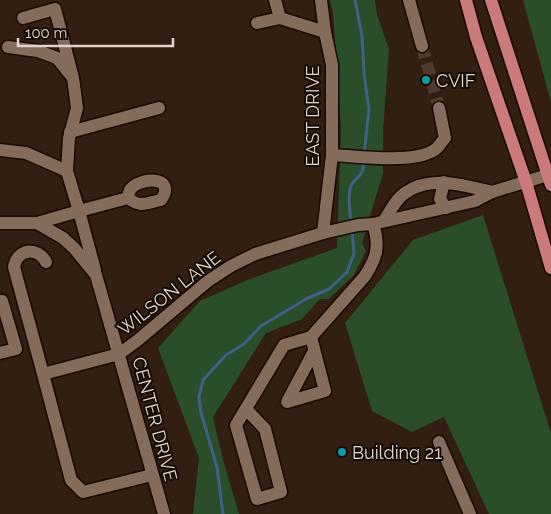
<svg xmlns="http://www.w3.org/2000/svg" width="551" height="514" viewBox="0 0 551 514" font-family="Raleway,sans-serif">
<style>
.green{fill:#294e29}
.lines{fill:none;stroke-linecap:round;stroke-linejoin:round}
.stream{stroke:#406088;stroke-width:3}
.minor-tunnel{stroke:#4d3a2d;stroke-width:12;stroke-dasharray:12 6;stroke-linecap:butt}
.minor-casing{stroke:#190800;stroke-width:15}
.major-casing{stroke:#190800;stroke-width:15}
.minor{stroke:#846c5d;stroke-width:12}
.major{stroke:#ca7a7c;stroke-width:12}
.culture-dot{fill:#0f9aa8;stroke:#140b06;stroke-width:2}
.labels{text-anchor:middle;dominant-baseline:central;stroke-width:4;stroke-linejoin:round;paint-order:stroke}
.poi-label{font-size:18px;fill:#e1d3ca;stroke:#140b06;text-anchor:start}
.street-label{font-size:18px;fill:#e1d3ca;stroke:#140b06}
</style>
<rect width="100%" height="100%" fill="#331f11"/>
<g class="green">
<polygon points="330,0 375,0 377,15 389,49 383,131 383,173 362,243 366,251 354,275 329,299 320,299 302,319 266,333 213,417 222,456 239,514 193,514 199,458 158,348 200,301 250,279 337,248 341,131 333,12"/>
<polygon points="523,0 551,0 551,102"/>
<polygon points="483,215 551,433 551,514 489,514 444,417 412,432 372,411 345,323 413,240"/>
</g>
<g class="lines">
<g class="stream">
<polyline points="355,0 362,36 364,74 369,109 364,155"/>
<path d="M351,223C350,212 347,196 351,186C356,174 363,180 364,161"/>
<polyline points="223,514 217,467 201,413 199,397 203,380 226,355 244,344 261,326 306,299 329,289 347,272 354,254 352,229"/>
</g>
<polyline class="minor-tunnel" points="422,46 439,108"/>
<g class="minor-casing">
<g id="minor">
<polyline points="275,0 280,18"/>
<polyline points="321,0 325,32 332,65 332,155 323,233"/>
<polyline points="409,0 422,46"/>
<polyline points="257,23 280,18 325,32"/>
<polyline points="8,47 38,51 57,58 73,78 55,9 23,18"/>
<path d="M73,78L77,108L69,138L67,171L79,211L128,198C140,208 147,203 161,200C178,175 138,177 130,190C129,191 128,197 128,198"/>
<polyline points="70,132 159,108"/>
<polyline points="0,150 26,153 67,171"/>
<path d="M332,155C358,156 418,165 437,148C440,145 442,141 445,138L439,108"/>
<polyline points="444,182 440,199 446,208"/>
<path d="M384,221C390,211 396,199 405,193C431,175 464,185 492,192"/>
<polyline points="0,223 37,223 63,238 74,248 96,275 164,514"/>
<polyline points="37,223 79,211 95,270"/>
<polyline points="0,301 2,301 16,349 0,353"/>
<polyline points="311,337 325,391 287,402 314,351"/>
<path d="M43,374L14,267C17,249 37,246 46,262"/>
<path d="M246,409L265,429L281,492L257,499L236,425L284,345L311,337L365,276C377,257 380,246 373,224"/>
<polyline points="439,442 470,514"/>
<polyline points="152,475 83,492 71,480 43,374 119,354 138,340 208,281 231,266 255,254 323,233 358,225 373,224 475,201 492,192 548,175"/>
</g>
</g>
<g class="major-casing">
<g id="major">
<polyline points="466,0 476,37 526,182 551,268"/>
<polyline points="491,0 551,185"/>
</g>
</g>
<use href="#minor" class="minor"/>
<use href="#major" class="major"/>
</g>
<g class="culture-dot">
<circle cx="426" cy="80" r="5"/>
<circle cx="342" cy="452" r="5"/>
</g>
<g class="labels">
<g class="poi-label">
<text x="436" y="80">CVIF</text>
<text x="352" y="452">Building 21</text>
</g>
<g class="street-label">
<text transform="translate(312 116) rotate(-90)">EAST DRIVE</text>
<text transform="translate(169 293) rotate(-38)">WILSON LANE</text>
<text transform="translate(155 419) rotate(75)">CENTER DRIVE</text>
</g>
</g>
<path d="M18 38v8h155v-8" fill="none" stroke="#e1d3ca" stroke-width="2.5"/>
<text x="25" y="38" font-size="15" fill="#e1d3ca" stroke="#140b06" stroke-width="4" paint-order="stroke">100 m</text>
</svg>
